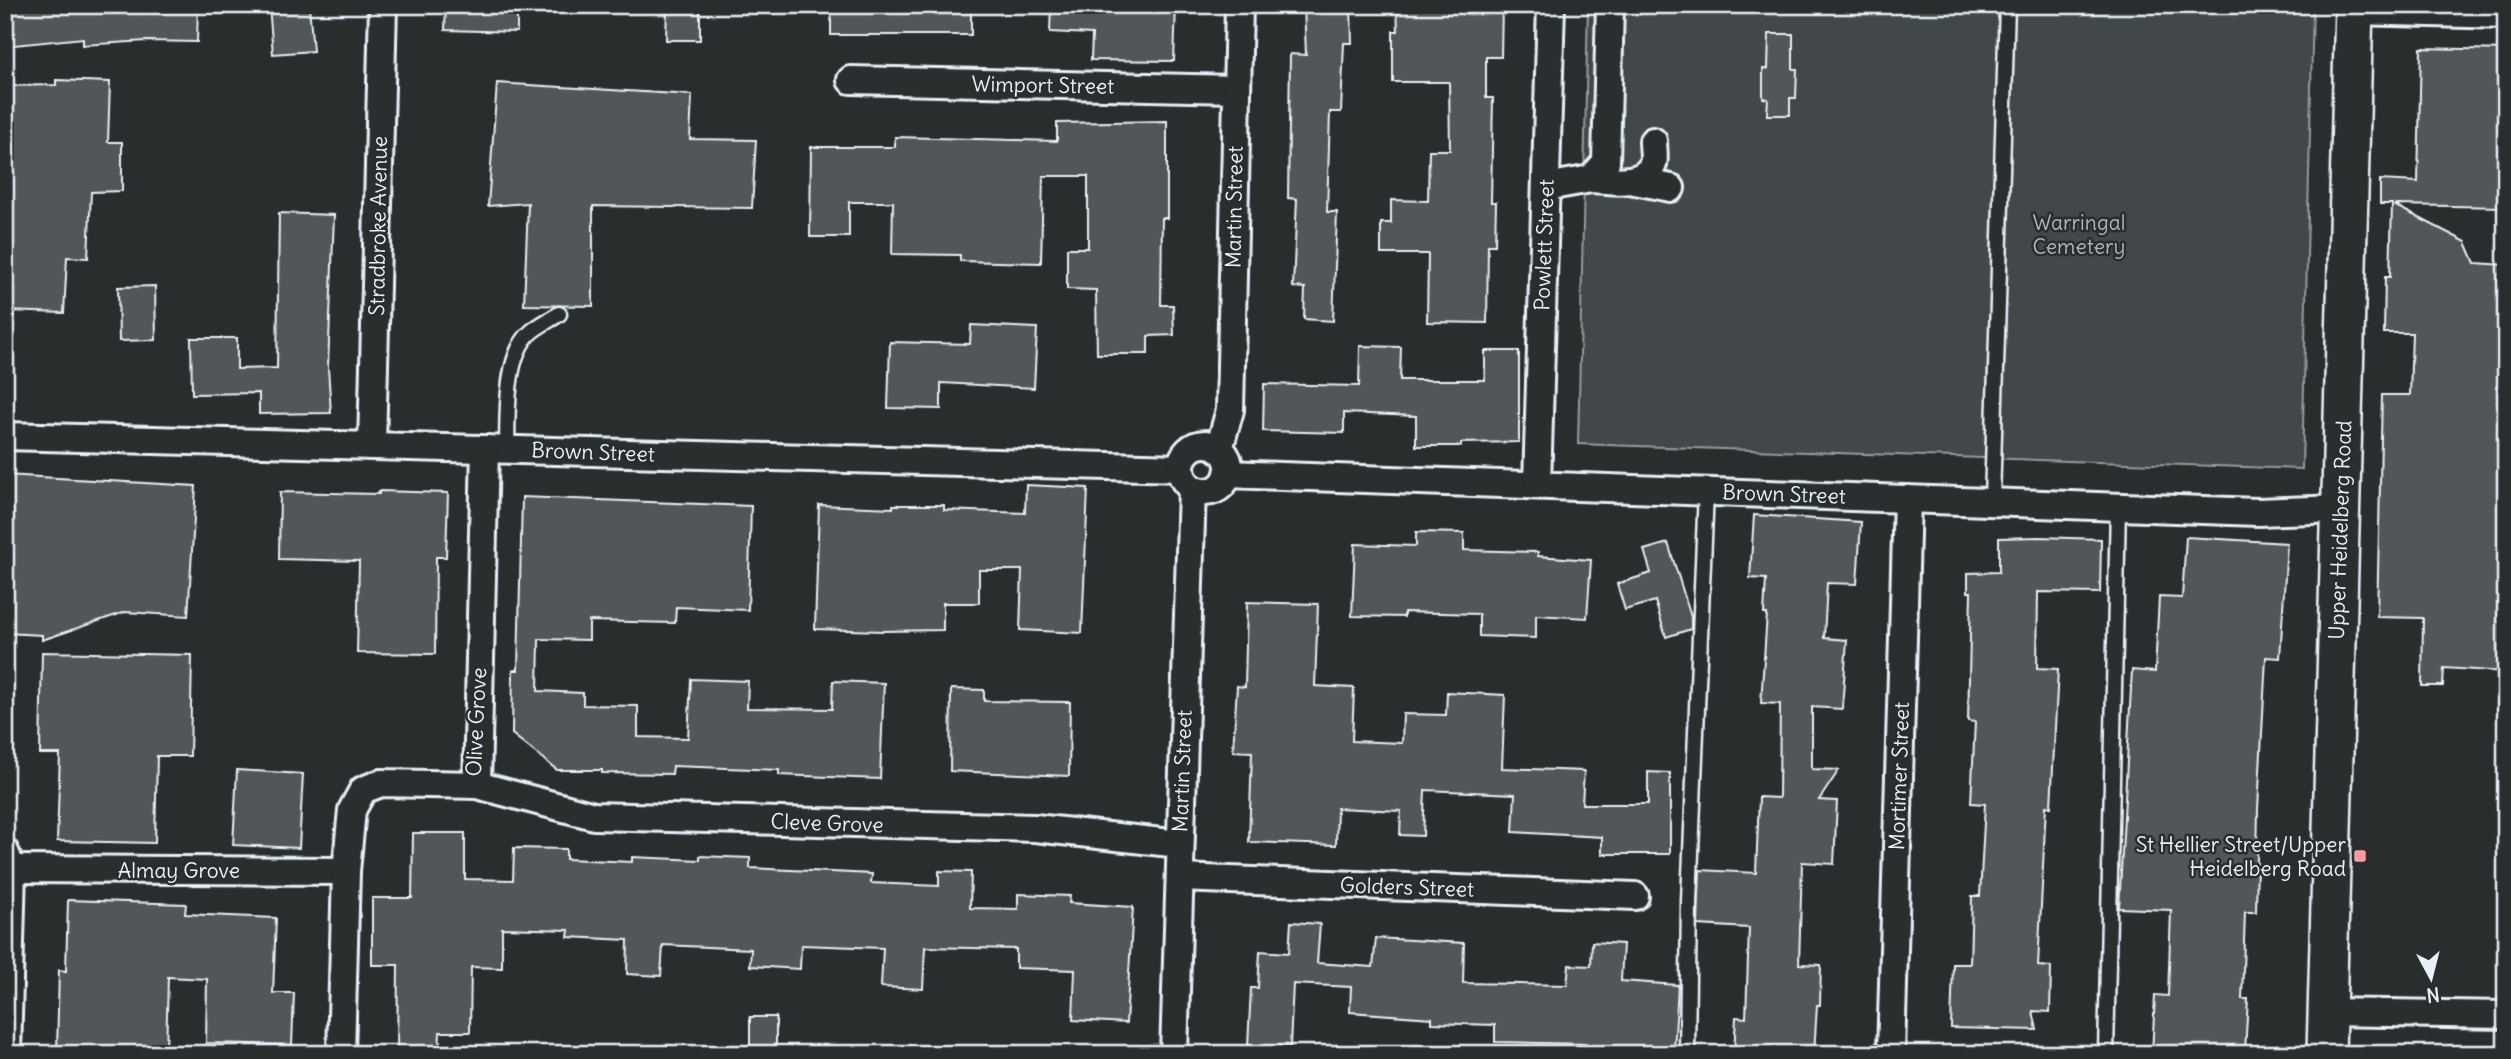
<svg xmlns="http://www.w3.org/2000/svg" width="2511" height="1059" viewBox="0 0 2511 1059" font-family="Delius,sans-serif">
<style>
.green{fill:#424648;stroke:#959ca0;stroke-width:2}
.building{fill:#535759;stroke:#e8f1f8;stroke-width:2}
.lines{fill:none;stroke-linecap:round;stroke-linejoin:round}
.service-casing{stroke:#e8f1f8;stroke-width:19}
.minor-casing{stroke:#e8f1f8;stroke-width:32}
.secondary-casing{stroke:#e8f1f8;stroke-width:42}
.service{stroke:#2a2d2e;stroke-width:14}
.minor{stroke:#2a2d2e;stroke-width:26}
.secondary{stroke:#2a2d2e;stroke-width:37}
.poi-dot{fill:#ff9aa2;stroke:#2a2d2e;stroke-width:2.5}
.labels{text-anchor:middle;dominant-baseline:central;stroke-width:5;stroke-linejoin:round;paint-order:stroke}
.street-label{font-size:21px;fill:#e8f1f8;stroke:#2a2d2e}
.park-label{font-size:21px;fill:#aeb5ba;stroke:#2a2d2e}
.poi-label{font-size:21px;fill:#e8f1f8;stroke:#2a2d2e;text-anchor:end}
</style>
<rect width="100%" height="100%" fill="#2a2d2e"/>
<filter id="ink" filterUnits="userSpaceOnUse"><feTurbulence type="fractalNoise" baseFrequency=".0143" numOctaves="2"/><feDisplacementMap in="SourceGraphic" scale="14" xChannelSelector="R" yChannelSelector="G"/><feConvolveMatrix kernelMatrix="1 2 1 2 8 2 1 2 1" color-interpolation-filters="sRGB"/></filter>
<g filter="url(#ink)">
<polygon class="green" points="1588,5 2313,5 2302,469 1578,444"/>
<g class="building">
<polygon points="5,5 56,5 57,10 129,5 198,5 197,42 146,41 83,45 83,38 5,46"/>
<polygon points="269,5 309,5 313,51 273,54"/>
<polygon points="446,5 517,5 517,32 445,30"/>
<polygon points="667,5 700,5 700,40 666,40"/>
<rect x="831" y="5" width="140" height="30"/>
<polygon points="1051,5 1176,5 1174,61 1091,60 1092,34 1050,32"/>
<polygon points="1304,5 1351,5 1352,43 1344,43 1341,112 1330,112 1327,212 1337,212 1333,321 1304,319 1305,288 1293,287 1297,199 1288,198 1290,54 1306,55"/>
<polygon points="1397,5 1502,5 1501,57 1486,57 1486,98 1493,98 1491,202 1496,202 1495,245 1488,245 1487,323 1427,322 1428,254 1381,254 1381,223 1391,223 1391,200 1428,201 1429,150 1450,150 1449,82 1393,82 1393,31 1398,31"/>
<polygon points="1769,34 1793,34 1793,69 1797,69 1796,98 1790,98 1790,115 1767,115 1768,99 1763,98 1763,69 1768,69"/>
<polygon points="2421,48 2506,50 2506,207 2394,205 2466,242 2475,263 2506,265 2506,672 2444,668 2443,686 2422,686 2423,618 2377,617 2382,395 2410,395 2412,333 2384,333 2385,277 2390,277 2392,204 2380,204 2380,180 2418,182"/>
<polygon points="56,80 110,82 108,142 122,142 122,191 91,192 88,258 67,257 64,313 5,311 5,86 56,85"/>
<polygon points="497,83 692,95 690,139 756,140 752,208 593,206 593,306 524,305 528,203 488,206"/>
<polygon points="1167,121 1167,218 1162,218 1161,305 1173,305 1174,335 1148,336 1148,354 1097,354 1096,290 1067,289 1067,248 1088,248 1088,176 1043,176 1041,263 960,261 960,255 892,254 893,202 849,202 849,237 810,237 811,147 895,147 895,137 1057,141 1057,123"/>
<polygon points="279,213 334,215 328,367 331,413 259,414 259,393 192,394 191,338 237,338 237,369 277,368"/>
<polygon points="155,286 156,340 119,341 118,287"/>
<polygon points="971,325 1037,328 1034,388 941,383 941,409 888,408 890,342 970,344"/>
<polygon points="1360,346 1401,347 1400,380 1485,380 1485,351 1519,351 1519,442 1461,443 1461,446 1416,446 1416,416 1344,413 1344,433 1263,431 1264,384 1359,386"/>
<polygon points="5,475 196,486 188,616 125,612 42,640 42,635 5,633"/>
<polygon points="1026,485 1088,488 1082,633 1020,630 1022,570 979,570 979,603 943,603 943,630 883,631 815,629 819,505 893,508 893,505 944,505 944,510 1025,513"/>
<polygon points="379,491 448,493 446,557 436,557 435,654 357,653 359,561 279,559 280,492 379,494"/>
<polygon points="522,497 751,506 748,610 676,607 675,623 589,621 589,640 539,639 538,691 583,693 583,705 638,706 638,737 688,738 691,679 748,681 747,708 832,709 833,681 884,683 880,779 779,775 779,770 673,766 672,774 602,773 602,770 557,770 512,734 513,670 518,670"/>
<polygon points="1754,515 1861,522 1857,584 1827,583 1824,638 1847,640 1842,709 1812,707 1812,769 1839,770 1819,800 1837,801 1834,864 1802,862 1799,964 1821,965 1820,1005 1817,1005 1814,1054 1734,1054 1736,1017 1746,1018 1749,928 1698,925 1700,870 1756,873 1759,797 1779,798 1780,704 1761,703 1767,614 1764,614 1766,579 1750,578"/>
<polygon points="1416,532 1464,533 1464,550 1538,552 1538,556 1591,560 1587,618 1536,615 1536,638 1479,636 1479,614 1404,612 1404,617 1352,616 1355,544 1416,546"/>
<polygon points="2039,537 2101,539 2100,593 2038,592 2037,668 2058,669 2051,807 2046,806 2038,966 2051,967 2050,1012 2033,1011 2037,1030 1951,1028 1953,964 1970,964 1972,896 1980,896 1985,804 1971,803 1975,722 1968,721 1971,592 1968,592 1968,573 1999,572 1999,538"/>
<polygon points="2186,537 2287,543 2280,658 2266,657 2258,809 2256,912 2245,912 2242,999 2248,999 2245,1052 2152,1054 2155,995 2168,996 2171,910 2119,908 2132,670 2155,672 2159,597 2182,598"/>
<polygon points="1668,543 1691,617 1691,629 1666,637 1655,601 1625,610 1617,584 1651,573 1644,550"/>
<polygon points="1247,602 1318,604 1315,686 1354,688 1352,741 1402,743 1403,714 1446,715 1447,692 1505,695 1502,768 1584,771 1582,804 1648,804 1648,772 1670,773 1670,854 1602,854 1602,837 1513,832 1515,794 1425,790 1423,836 1400,835 1401,811 1337,808 1336,845 1249,842 1252,752 1233,751 1237,686 1245,687"/>
<polygon points="42,652 192,655 190,756 157,756 155,843 57,841 60,754 40,754"/>
<polygon points="951,689 984,690 984,701 1070,702 1069,776 950,771"/>
<polygon points="237,770 303,774 299,848 233,845"/>
<polygon points="413,833 465,833 465,879 513,880 514,848 566,849 566,859 632,862 632,857 700,860 700,856 750,858 750,868 872,874 871,883 939,886 939,871 971,872 970,908 1018,909 1018,894 1070,896 1069,903 1133,907 1126,1023 1073,1020 1075,970 1016,968 1016,949 925,947 923,989 881,987 883,948 801,945 800,969 750,966 751,949 663,945 661,976 627,974 628,940 568,937 569,930 502,928 502,968 471,967 470,1032 440,1032 439,1054 397,1054 398,965 372,965 372,898 412,898"/>
<polygon points="68,900 186,904 185,914 276,918 273,993 294,993 292,1045 206,1043 207,979 168,977 166,1054 57,1051 59,970 66,971"/>
<polygon points="1291,922 1320,924 1317,963 1373,967 1376,938 1464,943 1463,983 1567,985 1569,965 1591,966 1592,942 1623,944 1621,981 1678,985 1674,1052 1618,1048 1618,1054 1588,1054 1588,1044 1495,1042 1495,1025 1432,1023 1432,1018 1350,1012 1351,987 1293,984 1290,1047 1248,1045 1251,988 1258,988 1260,951 1289,953"/>
<rect x="750" y="1017" width="26" height="37"/>
</g>
<g class="lines">
<g class="service-casing">
<g id="service">
<path d="M507,450C508,416 504,356 531,332C539,325 550,320 559,314"/>
<polyline points="1992,500 2007,5"/>
<polyline points="1687,1054 1689,901 1706,491"/>
<polyline points="2106,1054 2118,506"/>
</g>
</g>
<g class="minor-casing">
<g id="minor">
<polyline points="2354,11 2506,15"/>
<polyline points="851,80 1236,89"/>
<path d="M1591,179C1609,180 1644,187 1653,164C1655,158 1653,148 1653,141"/>
<polyline points="1630,180 1671,188"/>
<polyline points="1546,187 1591,179 1606,162 1610,5"/>
<polyline points="5,436 1180,468"/>
<circle cx="1205" cy="468" r="24"/>
<polyline points="372,446 383,5"/>
<polyline points="1219,449 1230,410 1239,5"/>
<polyline points="1228,474 2258,512 2340,509"/>
<polyline points="1537,485 1551,5"/>
<polyline points="477,785 594,816 1035,828 1180,844"/>
<polyline points="5,852 12,869 7,1054"/>
<polyline points="12,869 346,871"/>
<polyline points="1180,878 1635,896"/>
<polyline points="2327,1012 2506,1015"/>
<polyline points="341,1054 346,871 352,810 363,790 381,783 477,785 485,449"/>
<polyline points="1174,1054 1192,489"/>
<polyline points="1891,1054 1907,499"/>
</g>
</g>
<g class="secondary-casing">
<polyline id="secondary" points="2326,1054 2354,5"/>
</g>
<use href="#service" class="service"/>
<use href="#minor" class="minor"/>
<use href="#secondary" class="secondary"/>
</g>
</g>
<rect class="poi-dot" x="2353" y="849" width="14" height="14" rx="3.5"/>
<g class="labels">
<g class="street-label">
<text transform="translate(1043 85) rotate(1)">Wimport Street</text>
<text transform="translate(1234 207) rotate(-89)">Martin Street</text>
<text transform="translate(378 226) rotate(-89)">Stradbroke Avenue</text>
<text transform="translate(1544 245) rotate(-88)">Powlett Street</text>
<text transform="translate(593 452) rotate(2)">Brown Street</text>
<text transform="translate(1784 494) rotate(2)">Brown Street</text>
<text transform="translate(2340 530) rotate(-88)">Upper Heidelberg Road</text>
<text transform="translate(476 722) rotate(-87)">Olive Grove</text>
<text transform="translate(1182 771) rotate(-88)">Martin Street</text>
<text transform="translate(1899 776) rotate(-88)">Mortimer Street</text>
<text transform="translate(827 823) rotate(2)">Cleve Grove</text>
<text x="179" y="870">Almay Grove</text>
<text transform="translate(1407 887) rotate(2)">Golders Street</text>
</g>
<g class="park-label">
<text x="2079" y="222">Warringal<tspan x="2079" dy="24">Cemetery</tspan></text>
</g>
<g class="poi-label">
<text x="2346" y="844">St Hellier Street/Upper<tspan x="2346" dy="24">Heidelberg Road</tspan></text>
</g>
</g>
<rect width="2511" height="1059" fill="none" stroke="#2a2d2e" stroke-width="28"/>
<rect x="14" y="14" width="2483" height="1031" fill="none" stroke="#e8f1f8" stroke-width="2.5" filter="url(#ink)"/>
<g transform="translate(2431 978) rotate(173)" stroke="#2a2d2e" stroke-width="5" paint-order="stroke">
<path d="M0-5L12 26L0 18L-12 26Z" fill="#e8f1f8"/>
<text y="-10" font-size="19" font-weight="bold" text-anchor="middle" fill="#e8f1f8">N</text>
</g>
</svg>
